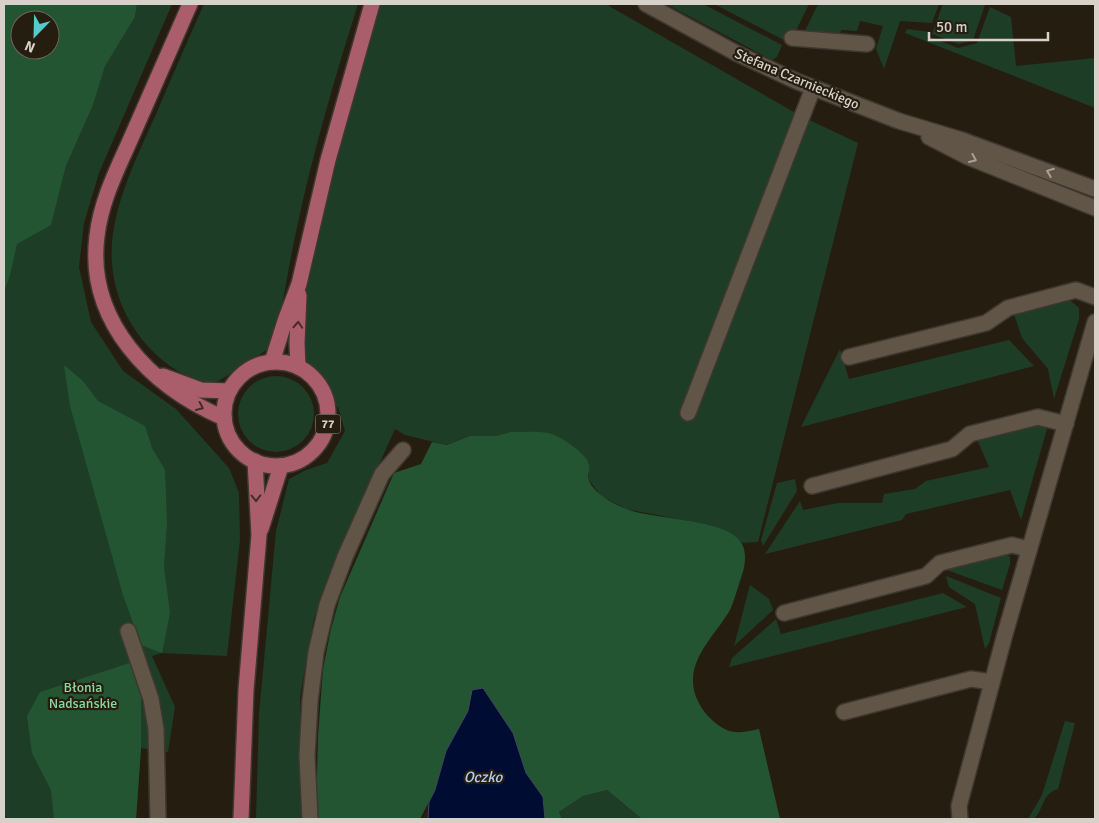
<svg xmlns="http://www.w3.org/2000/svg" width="1099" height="823" viewBox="0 0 1099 823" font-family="Signika,sans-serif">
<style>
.green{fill:#1e3d26}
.forest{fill:#245532;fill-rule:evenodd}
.water{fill:#000c31;stroke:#41475f}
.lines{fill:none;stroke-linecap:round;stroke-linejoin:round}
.minor-casing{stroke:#3f3731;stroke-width:18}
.major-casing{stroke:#3f3731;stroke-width:18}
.minor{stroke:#605547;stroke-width:15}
.major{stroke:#aa5e6c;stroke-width:15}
.oneway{stroke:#a89f95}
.oneway2{stroke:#472d28}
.labels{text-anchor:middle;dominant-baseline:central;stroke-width:4.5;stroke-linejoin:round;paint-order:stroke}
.shield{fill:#261d11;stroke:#a39b92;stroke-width:1}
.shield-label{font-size:12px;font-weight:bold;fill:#d8d1c9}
.street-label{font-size:14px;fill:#d8d1c9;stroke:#261d11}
.park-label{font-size:14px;fill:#8cd79d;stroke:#261d11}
.water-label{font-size:15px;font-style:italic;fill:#b0cdf6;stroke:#261d11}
</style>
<rect width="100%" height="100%" fill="#261d11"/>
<g class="green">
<polygon points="137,4 172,4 99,173 84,223 79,267 91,322 123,371 176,409 229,468 239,493 240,540 227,656 162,653 152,656 175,707 168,752 141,748 136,819 4,819 4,74 51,224 66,166 93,105 105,65 135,17"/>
<path d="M204,4H358C335,77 313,152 297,227C289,264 283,302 276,339C266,353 257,356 243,364C225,376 216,390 193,379C148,359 115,313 112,263C108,213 137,157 157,112C172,76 188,40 204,4Z"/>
<polygon points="378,4 609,4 609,6 801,116 858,143 758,542 742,543 730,533 709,525 626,509 601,496 589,480 589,463 550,433 511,432 495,436 470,436 447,445 405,435 395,429 338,556 314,618 300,697 302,819 256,819 259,714 276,531 289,479 306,470 327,463 345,431 338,407 327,403 319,384 304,370 299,284"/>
<polygon points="666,4 703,4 782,45 777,57 772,60"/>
<polygon points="714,4 809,4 790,43"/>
<polygon points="818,4 939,4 932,23 900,21 884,69 876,49 883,26 860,21 857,31 841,30 840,36 804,33"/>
<polygon points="943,4 985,5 973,40 959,44 932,34"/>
<polygon points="990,7 1011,17 1016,66 1095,58 1095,108 905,33 907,29 930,32 928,36 958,48 977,43"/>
<polygon points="1058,300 1071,301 1079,308 1079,319 1054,399 1048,369 1022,338 1013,311"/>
<polygon points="1009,340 1034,366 801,427 840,349 849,379"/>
<circle cx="276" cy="414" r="38"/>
<polygon points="1040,421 1045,424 1047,429 1021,520 1010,490 906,514 902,520 765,554 800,501 803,510 838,503 882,503 884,494 915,489 926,481 989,467 976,437"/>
<polygon points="795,479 797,491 763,546 761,540 777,483"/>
<polygon points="1005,553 1010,557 1010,564 1002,590 944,569"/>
<polygon points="946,576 1001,598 989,643 985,649 975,604 949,587"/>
<polygon points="750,585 769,599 773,610 734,646"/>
<polygon points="943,593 967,607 729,667 732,658 776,619 781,634"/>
<path d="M1065,721L1075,723L1058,789C1042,793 1044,809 1034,819H1028L1042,795Z"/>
<polygon points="607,790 642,819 562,819 559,812 583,796"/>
</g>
<g class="forest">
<path d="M4,4H137L135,17L105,66L93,105L66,166L51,225L17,244L10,275L4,292ZM20,20H50V50H20Z"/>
<polygon points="64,365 83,381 98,401 145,426 152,448 165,470 167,522 164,567 170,613 162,653 141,645 123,595 70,406"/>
<path d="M511,432C523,432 537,431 549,433C560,436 584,452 588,462C591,467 587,475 589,481C595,494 612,503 624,508C649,520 730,518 742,544C748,556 744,570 740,581C737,590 734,601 730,610C715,636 685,660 695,694C698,703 704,713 711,719C728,735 738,734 759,729L780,819H642L607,790L583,796L559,812L562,819H545L543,797L526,773L513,733L472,691L468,711L446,751L435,790L420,819H316L318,736L323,669L331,629L340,597L394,473L421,464L432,442L447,445L470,436H495Z"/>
<polygon points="130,663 141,697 141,748 136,819 54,819 51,790 32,753 27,716 40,692"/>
</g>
<polygon class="water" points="483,688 513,733 526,773 543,797 545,819 428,819 429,802 435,790 446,751 468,711 472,690"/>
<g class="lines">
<g class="minor-casing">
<g id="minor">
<polyline points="646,4 736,53 796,81 899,121 962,140 1095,189"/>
<polyline points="792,38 867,44"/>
<polyline points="929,137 968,157 1095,208"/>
<polyline points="849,357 986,323 1008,308 1076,290 1095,297"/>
<polyline points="688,413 813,88"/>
<polyline points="812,486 952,449 970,434 1038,417 1066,424"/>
<polyline points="784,613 926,576 940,563 1012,545 1029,549"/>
<polyline points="128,631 151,699 156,729 158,819"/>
<polyline points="844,712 971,679 992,682"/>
<polyline points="310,819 307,756 310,701 316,652 327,605 345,557 382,474 403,450"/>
<polyline points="960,819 959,806 1005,634 1095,322"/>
</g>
</g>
<g class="major-casing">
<g id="major">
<path d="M190,4C171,48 151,92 132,136C118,168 101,200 97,236C86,321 151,387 224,418"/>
<circle cx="276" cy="414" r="52"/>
<polyline points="272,362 285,321 299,284 328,160 372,4"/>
<polyline points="298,367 297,343 299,295"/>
<polyline points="163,376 201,390 229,391"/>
<polyline points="261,529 281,466"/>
<polyline points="241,819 246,690 259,535 255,461"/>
</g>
</g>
<use href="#minor" class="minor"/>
<use href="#major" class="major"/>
</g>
<defs><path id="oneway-chevron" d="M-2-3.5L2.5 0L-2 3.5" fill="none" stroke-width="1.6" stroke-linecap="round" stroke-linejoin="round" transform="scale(1.25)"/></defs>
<g class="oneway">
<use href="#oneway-chevron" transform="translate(973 159) rotate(23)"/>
<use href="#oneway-chevron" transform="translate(1050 172) rotate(-159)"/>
</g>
<g class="oneway2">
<use href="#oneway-chevron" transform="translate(298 325) rotate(-87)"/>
<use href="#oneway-chevron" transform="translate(200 407) rotate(25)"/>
<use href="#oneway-chevron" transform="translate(256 498) rotate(89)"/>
</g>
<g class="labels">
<rect class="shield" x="315.5" y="414.5" width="25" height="19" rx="4"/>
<g class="shield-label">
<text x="328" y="424">77</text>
</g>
<g class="street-label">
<text transform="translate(797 79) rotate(23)">Stefana Czarnieckiego</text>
</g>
<g class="park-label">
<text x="83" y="687">Błonia<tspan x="83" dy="16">Nadsańskie</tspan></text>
</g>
<g class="water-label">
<text x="483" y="777">Oczko</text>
</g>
</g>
<rect width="1099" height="823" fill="none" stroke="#d8d1c9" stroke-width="10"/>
<g transform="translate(35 35) rotate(203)"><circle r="24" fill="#261d11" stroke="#6d655b"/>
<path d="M0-4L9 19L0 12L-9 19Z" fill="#52cdcd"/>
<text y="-8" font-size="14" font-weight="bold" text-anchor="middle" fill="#d8d1c9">N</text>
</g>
<path d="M929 32v8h119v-8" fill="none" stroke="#d8d1c9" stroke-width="2.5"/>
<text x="936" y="32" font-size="15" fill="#d8d1c9" stroke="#261d11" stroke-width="4" paint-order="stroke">50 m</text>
</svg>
